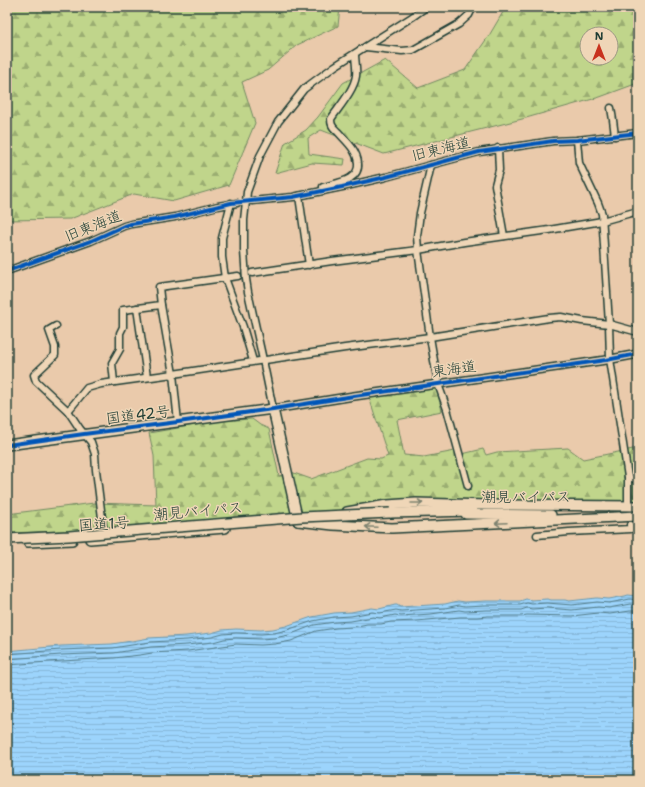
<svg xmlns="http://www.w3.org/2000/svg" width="645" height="787" viewBox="0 0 645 787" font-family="'Shantell Sans','Klee One',sans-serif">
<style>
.forest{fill:url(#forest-firs);stroke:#708960;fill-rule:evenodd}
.water{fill:url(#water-rules);stroke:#6a98ac}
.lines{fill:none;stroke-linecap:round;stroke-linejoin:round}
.shore{stroke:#517984;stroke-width:1}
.minor-casing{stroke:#1f3d34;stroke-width:9}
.major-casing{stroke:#1f3d34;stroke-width:10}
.highway-casing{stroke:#1f3d34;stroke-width:12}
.minor{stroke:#efd6b7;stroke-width:6}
.major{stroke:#efd6b7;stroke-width:7}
.highway{stroke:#efd6b7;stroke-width:9}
.highway-bridge-casing{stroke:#1f3d34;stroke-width:12;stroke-linecap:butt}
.highway-bridge{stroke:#efd6b7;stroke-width:9}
.cycleway-casing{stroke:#efd6b7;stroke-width:6}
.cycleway{stroke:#0057b8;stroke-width:4}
.oneway{stroke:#7d826f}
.labels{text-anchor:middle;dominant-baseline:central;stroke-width:3;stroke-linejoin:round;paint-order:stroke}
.street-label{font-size:15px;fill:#1f3d34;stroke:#efd6b7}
</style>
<defs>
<pattern id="forest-firs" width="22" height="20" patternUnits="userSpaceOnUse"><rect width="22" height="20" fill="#c0d58b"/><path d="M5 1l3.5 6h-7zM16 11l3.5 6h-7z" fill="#9bae72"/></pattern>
<pattern id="water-rules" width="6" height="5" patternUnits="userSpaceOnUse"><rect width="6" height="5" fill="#9cd4fc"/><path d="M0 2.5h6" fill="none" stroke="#86b7d9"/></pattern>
</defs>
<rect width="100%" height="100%" fill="#eacaab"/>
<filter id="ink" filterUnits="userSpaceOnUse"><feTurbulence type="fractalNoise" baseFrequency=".025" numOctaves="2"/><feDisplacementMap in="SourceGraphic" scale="8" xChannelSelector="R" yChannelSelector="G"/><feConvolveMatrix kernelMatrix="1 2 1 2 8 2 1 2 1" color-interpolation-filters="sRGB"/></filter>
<g filter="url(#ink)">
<g class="forest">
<polygon points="7,7 340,7 338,26 297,45 268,70 242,82 255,123 229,185 174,201 134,194 70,219 7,220"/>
<path d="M506,7H638V83L600,97L526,118L384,154L321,130L308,138L309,154L345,159L344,165L312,163L275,173L285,143L306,130L318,117L343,83L385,60L418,88L465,70L490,34ZM587,34H611V58H587Z"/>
<polygon points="436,387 442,411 397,420 404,455 424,457 455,451 462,454 483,449 486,455 497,452 568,448 583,459 638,448 638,502 406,507 95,530 7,533 7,514 94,503 156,505 154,456 149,433 218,421 252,419 260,425 269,429 279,476 291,472 311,479 367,458 381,459 388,456 369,397"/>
</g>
<polygon class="water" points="628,595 638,596 638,780 7,780 7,651 61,646 112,644 138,640 149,638 186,636 211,633 222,630 236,629 261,630 273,629 286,626 312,617 334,613 351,612 372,608 379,609 395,605 397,605 400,607 445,604 458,601 465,602 486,601 520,601 526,599 532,600 547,599 551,600 565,600 569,601 597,598 609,599 625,596"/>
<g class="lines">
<g class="shore">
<polyline points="7,654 61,650 113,648 138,644 150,642 187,640 212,637 223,634 236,633 261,634 274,633 287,630 313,621 334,617 351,616 372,612 380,613 396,610 401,611 445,608 459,605 465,606 486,605 520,605 527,603 532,604 547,603 572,605 597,602 609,603 625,600 630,599 638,600"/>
<polyline points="7,659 61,655 114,653 139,649 151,647 187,645 213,642 224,639 236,638 261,639 274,638 289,635 314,625 335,622 351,621 373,617 380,618 395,615 401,616 431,614 459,610 465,611 487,610 521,610 527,608 532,609 547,608 572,610 598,607 609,608 630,604 638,605"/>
<polyline points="7,665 62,661 114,658 140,655 152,653 188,651 236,644 261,645 275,644 291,641 316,631 336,628 352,627 367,624 381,624 391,622 417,621 460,617 477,617 488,616 521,616 527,615 572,616 598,613 610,614 630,611 638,611"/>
</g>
<g class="minor-casing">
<g id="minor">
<polyline points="366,47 402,51 413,50 459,24 469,15 473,7"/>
<polyline points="611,108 613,120 615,136"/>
<polyline points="577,140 579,163 598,203 602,214 609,324 610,359 628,477 628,501"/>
<polyline points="498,148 499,170 495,185 504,236"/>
<polyline points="431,165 420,213 417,236 418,250 430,337 438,384 447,409 468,486"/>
<path d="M324,191L323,187C336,183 360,181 358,163C357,150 347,142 338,132C336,130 333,128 332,125C331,123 331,121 331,119C339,107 354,90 356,76C357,69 355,61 355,54"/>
<polyline points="299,196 309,265"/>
<polyline points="252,201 293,197 342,187 386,177 479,152 553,141 577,140 638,133"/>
<polyline points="231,203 222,238 222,257 225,278 243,327 253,361"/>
<polyline points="7,271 91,241 124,226 131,224 175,217 218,206 237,203"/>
<polyline points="252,273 332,261 418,250 464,242 549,230 602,221 638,211"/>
<polyline points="137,308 147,377"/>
<polyline points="56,326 49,330 55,347 55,355 34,375 36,381 68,411 80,429 91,442 95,454 96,470 103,526"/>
<polyline points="114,382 112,363 120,349 120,333 123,327 123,310 161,305"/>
<polyline points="273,409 263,360 248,292 246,279 244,251 244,220 247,192 260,156 278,122 304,89 335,66 412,17 426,7"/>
<polyline points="68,411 87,388 101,384 173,374 345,348 430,337 549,318 561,317 582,321 609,324 638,332"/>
<polyline points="178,422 173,374 161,305 159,287 238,276"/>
<polyline points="628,477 638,480"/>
<polyline points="537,535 569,532 631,529 630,525"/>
</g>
</g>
<g class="major-casing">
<polyline id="major" points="273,409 354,396 606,360 638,354"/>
</g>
<g class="highway-casing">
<g id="highway">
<polyline points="7,445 273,409 298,521"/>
<polyline points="347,512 387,505 416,503 488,505 638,506"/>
<polyline points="390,513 473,511"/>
<polyline points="466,514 551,515"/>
<polyline points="298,521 333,525 392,528 638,516"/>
<polyline points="90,539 225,528"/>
<polyline points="28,542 72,540"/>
</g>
</g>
<use href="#minor" class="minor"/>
<use href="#major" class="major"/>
<use href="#highway" class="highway"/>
<g class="highway-bridge-casing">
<polyline id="highway-bridge" points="7,539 69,536 302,517 390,513"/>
</g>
<use href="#highway-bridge" class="highway-bridge"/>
<g class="cycleway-casing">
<g id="cycleway">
<polyline points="7,271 91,241 124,226 131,224 175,217 231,203 293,197 342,187 386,177 479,152 553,141 577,140 638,133"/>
<polyline points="7,445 84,434 178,422 273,409 354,396 606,360 638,354"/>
</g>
</g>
<use href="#cycleway" class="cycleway"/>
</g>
<defs><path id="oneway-shaft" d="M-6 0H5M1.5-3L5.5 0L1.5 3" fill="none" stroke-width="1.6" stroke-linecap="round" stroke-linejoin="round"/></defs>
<g class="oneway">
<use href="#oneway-shaft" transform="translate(417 503)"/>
<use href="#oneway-shaft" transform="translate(501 523) rotate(177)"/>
<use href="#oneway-shaft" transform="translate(371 527) rotate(-177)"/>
</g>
</g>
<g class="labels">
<g class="street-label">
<text transform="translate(441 149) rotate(-14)">旧東海道</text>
<text transform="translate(93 226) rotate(-22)">旧東海道</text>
<text transform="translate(454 369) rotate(-8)">東海道</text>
<text transform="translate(138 415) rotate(-7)">国道42号</text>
<text x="526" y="497">潮見バイパス</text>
<text transform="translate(198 511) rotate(-5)">潮見バイパス</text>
<text transform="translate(104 524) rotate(-4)">国道1号</text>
</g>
</g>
<rect width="645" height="787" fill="none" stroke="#efd6b7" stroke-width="24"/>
<rect x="12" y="12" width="621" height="763" fill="none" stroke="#1f3d34" stroke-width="1.5" filter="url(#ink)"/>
<g transform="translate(599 46)"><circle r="19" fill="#efd6b7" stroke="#9c9983"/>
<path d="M0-3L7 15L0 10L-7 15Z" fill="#c8321e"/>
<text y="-6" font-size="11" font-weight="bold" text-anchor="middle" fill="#1f3d34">N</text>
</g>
</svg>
